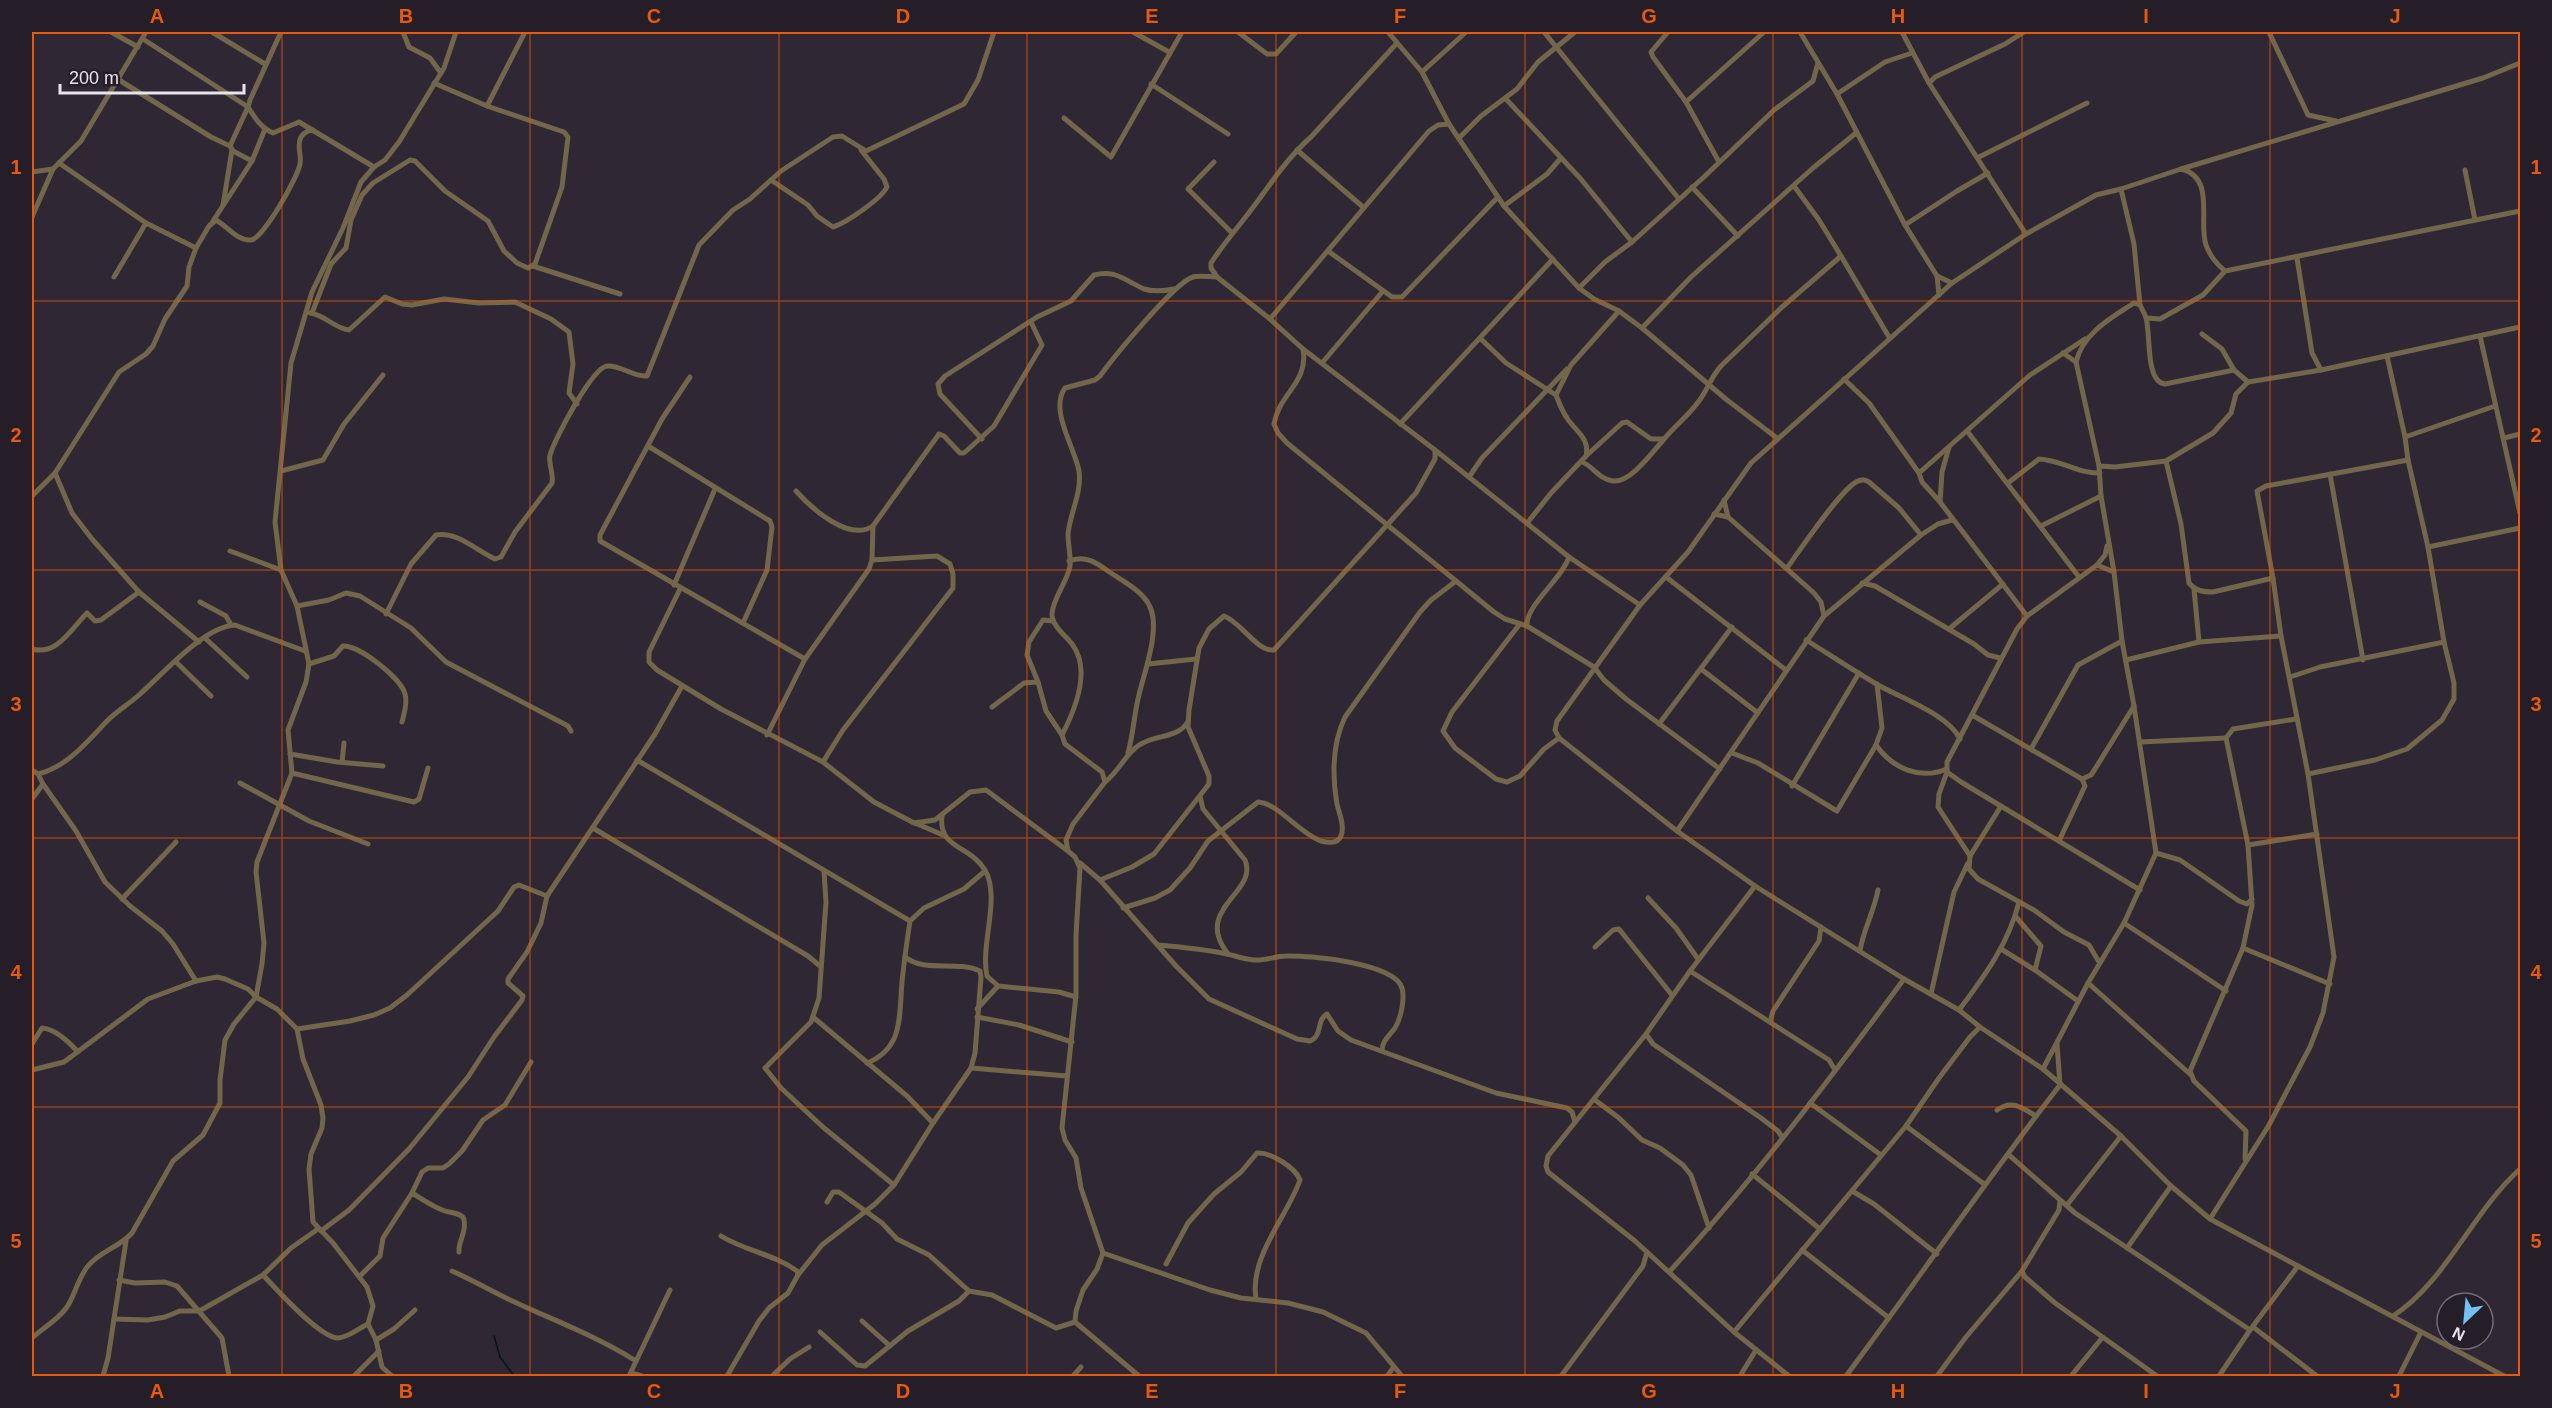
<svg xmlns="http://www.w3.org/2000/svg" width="2552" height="1408" viewBox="0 0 2552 1408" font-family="Helvetica,sans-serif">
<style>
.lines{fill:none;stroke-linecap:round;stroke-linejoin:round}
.stream{stroke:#071415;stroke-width:1.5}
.street{stroke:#72674b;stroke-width:5}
.grid{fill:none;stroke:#e8590c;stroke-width:1.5;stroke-opacity:0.55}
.neatline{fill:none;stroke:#e8590c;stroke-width:2}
.grid-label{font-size:20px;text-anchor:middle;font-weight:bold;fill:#e8590c}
</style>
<rect width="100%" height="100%" fill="#2f2733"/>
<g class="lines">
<polyline class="stream" points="494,1336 500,1357 514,1376"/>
<g class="street">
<polyline points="111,32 138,47"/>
<polyline points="212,32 265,64"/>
<path d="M281,32L250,100L248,107C255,118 261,128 273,133L299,122L374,167"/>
<polyline points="403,32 409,47 430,58 441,73"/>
<polyline points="1133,32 1169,52"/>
<polyline points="1238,32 1267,54 1276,54 1296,32"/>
<polyline points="1388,32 1422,72 1449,124 1504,206 1579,288 1594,299 1619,311 1642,328 1727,400 1777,438"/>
<polyline points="1544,32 1679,199"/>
<polyline points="1668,32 1651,52 1653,57 1686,102 1719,162"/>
<path d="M1800,32L1837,94L1905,225L1937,276L1952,283L2026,234L2096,195L2121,189L2181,169C2216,177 2198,222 2206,245C2209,254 2217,265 2225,271"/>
<polyline points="1902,32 1929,83 2026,234"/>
<polyline points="2269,32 2308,115 2336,121"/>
<polyline points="143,39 248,107 230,146 233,151 252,161"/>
<path d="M1397,43L1311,137C1288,157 1272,182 1254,206C1240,225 1224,243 1211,263V268L1217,277L1270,319L1303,349L1435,450L1569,557L1640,605"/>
<polyline points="1422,72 1466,32"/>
<polyline points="119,80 211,137 230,146"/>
<polyline points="1929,83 1935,77 2005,44 2024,32"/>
<polyline points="1151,84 1228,134"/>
<polyline points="1837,94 1885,62 1912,53"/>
<polyline points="1505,98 1580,178 1632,242"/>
<polyline points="1686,102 1764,32"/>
<polyline points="487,106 525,32"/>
<polyline points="1064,118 1111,157 1182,32"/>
<polyline points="1459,138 1481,116 1517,89 1538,62 1575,32"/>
<polyline points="1297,150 1363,207"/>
<polyline points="1979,157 2087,103"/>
<polyline points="1214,162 1188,189 1231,232"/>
<polyline points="59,163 146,223 196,248"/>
<polyline points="2181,169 2483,78 2520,63"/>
<polyline points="2465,170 2475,220"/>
<polyline points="32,172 53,169"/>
<path d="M771,180L808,205L817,216L833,227C846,223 881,199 887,187L884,179L861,150"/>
<polyline points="1692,187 1738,236"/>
<polyline points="2121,189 2134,244 2140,305"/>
<polyline points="223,205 232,150"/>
<polyline points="1504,206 1547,174 1561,158"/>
<polyline points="32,217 53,169 81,141 146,32"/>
<polyline points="213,221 252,161 265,129"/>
<polyline points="1905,225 1957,191 1988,173"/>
<polyline points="1328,251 1392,297 1402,297 1498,197"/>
<polyline points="1841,256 1889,337"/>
<polyline points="2297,258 2312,353 2321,370"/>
<polyline points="533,266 620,294"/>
<polyline points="1937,276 1939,295"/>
<polyline points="114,277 146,223"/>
<polyline points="1952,283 1751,463 1688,552 1640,605 1557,721 1555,730 1559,738 1677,831 1755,886 1904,979 1959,1010 1980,1027 2043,1069 2121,1136 2171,1186 2210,1219 2504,1376"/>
<polyline points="1579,288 1605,262 1632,242 1705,176 1774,110 1813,81 1818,63"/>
<path d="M310,313C325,315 334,328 349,330L385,297L402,304L412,305L444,299L479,303L515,302L551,319L569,332L573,364L569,393L577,404"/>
<polyline points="312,313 331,264 346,248 351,220 362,195 373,183 410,160 415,161 445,191 488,221 504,251 517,263 528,268 535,264 562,187 568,137 564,132 487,106 434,83"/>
<polyline points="2147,318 2160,319 2203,295 2225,271 2520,211"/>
<polyline points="1270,319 1429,131 1438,125 1449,124"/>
<polyline points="1642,328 1691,277 1813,168 1856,133"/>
<polyline points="2202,334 2222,349 2234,370 2248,382"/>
<polyline points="2480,336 2520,513"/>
<polyline points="1481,339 1506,363 1556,395"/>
<path d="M1303,349C1309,383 1279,393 1274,424L1278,433L1287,443L1494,612L1505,619L1527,626L1594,667L1604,680L1626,699L1720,769"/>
<polyline points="2063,353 2076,362"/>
<polyline points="1322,363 1383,291"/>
<polyline points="690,377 662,419 600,535 600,541 805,659"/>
<polyline points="1844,379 1869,403 1919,473 1922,482 1940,502 2027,616"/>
<polyline points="1400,424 1553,259"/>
<polyline points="1967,431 2079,577"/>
<polyline points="2405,437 2495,406"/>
<polyline points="2504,438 2520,434"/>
<path d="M982,439L940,394L938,384L945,376L1037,317L1071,301L1094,275C1115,269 1126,281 1144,289C1154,292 1164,291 1174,289"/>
<polyline points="648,446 770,521 772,527 767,570 743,623"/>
<polyline points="1586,456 1622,423 1627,422 1651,439 1664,439"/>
<path d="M2166,461L2181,524L2189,583C2196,591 2203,592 2213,592L2273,578"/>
<path d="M1582,462C1593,466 1600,480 1613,481C1631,483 1654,450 1665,438C1676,425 1689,415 1699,401C1708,389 1711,377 1721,366L1781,308L1841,256L1819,220L1794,186"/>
<polyline points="2099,466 2115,467 2166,461 2213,433 2231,413 2236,394 2248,382 2321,370 2520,327"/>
<polyline points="281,471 323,460 344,424 383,375"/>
<polyline points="55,473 72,513 92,539 139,592 199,642"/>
<polyline points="1919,473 2030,375 2085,339"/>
<polyline points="2330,474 2363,660"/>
<polyline points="1469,477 1482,458 1567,369"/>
<path d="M2008,483L2039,459C2061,460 2079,474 2100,473"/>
<path d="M796,491C812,509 849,542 873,526L939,434L944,436L960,453H964L994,426L1042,345L1031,322"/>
<path d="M32,496L55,473L119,372L146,354L153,346L165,319L187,286L189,267L196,248L209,226L216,220C227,226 237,241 251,240C263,239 298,177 300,164C302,155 296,146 301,137C304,132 308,131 313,130"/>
<polyline points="1724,500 1728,517"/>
<polyline points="1940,502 1942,472 1949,447"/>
<polyline points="1714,514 1728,517 1814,593 1821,602 1824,616"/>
<path d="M1528,522L1551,493L1586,456C1590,438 1576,432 1567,418C1562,411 1559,403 1556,395L1571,365L1619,311"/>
<polyline points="2041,526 2101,496"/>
<polyline points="2107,546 2105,555 2097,565 2027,616 2017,629 1947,762 1947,772 1961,782 2140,890"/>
<polyline points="2428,547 2520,528"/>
<polyline points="230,551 281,570"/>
<path d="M1069,561C1086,554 1098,564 1111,573C1123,581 1142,591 1149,605C1162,628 1143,675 1138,699C1134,717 1133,735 1128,753"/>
<polyline points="2097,565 2114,572"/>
<path d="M1787,568C1800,550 1839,492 1856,482C1861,479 1865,479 1869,482L1899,508L1921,535"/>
<polyline points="1666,577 1786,670"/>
<polyline points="1862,583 1875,586 1974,644 1988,655 2000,658"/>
<polyline points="674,585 715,489"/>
<polyline points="680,589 649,652 649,662 657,670 721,709 823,762 874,802 914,823 935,820 970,792 986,790 1068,851"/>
<polyline points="2194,589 2199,642"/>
<polyline points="200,602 226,616 231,625"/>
<polyline points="297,606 329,600 346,593 360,596 411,628 446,662 568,726 571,731"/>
<path d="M386,614L411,564L436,535C457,531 477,551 495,559L501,557L515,532L552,483C554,473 548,465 550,455C554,440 592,368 607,366C621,365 633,377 647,376L699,245L733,210L750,199L781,171L833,137L842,136L866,151L964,104L978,80L994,32"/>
<polyline points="1053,621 1043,620 1029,642 1027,655 1038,682 1046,711 1062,735 1065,744 1102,772 1105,782 1073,824 1066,840 1068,851 1075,857 1080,868 1076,935 1076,995 1062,1128 1065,1140 1076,1158 1081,1188 1103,1253 1097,1269 1083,1290 1076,1311 1075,1322 1139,1376"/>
<polyline points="1519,625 1452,712 1443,731 1455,748 1496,779 1507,782 1520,776 1544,749 1559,738"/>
<path d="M1527,626C1525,606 1562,579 1569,557"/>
<polyline points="1949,629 2003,584"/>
<polyline points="205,638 247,677"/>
<path d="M1806,640C1830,655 1854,671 1878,685C1901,698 1949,715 1960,739"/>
<path d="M32,649C57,656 71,629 87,613L95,621L101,620L139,592"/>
<polyline points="2126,660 2199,642 2281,636"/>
<polyline points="175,661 211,696"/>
<path d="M309,664L334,656L343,646C359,645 401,678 405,694C408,702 404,714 402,722"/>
<polyline points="1148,664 1196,659"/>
<polyline points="1701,669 1758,713"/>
<polyline points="2290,677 2320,667 2444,642"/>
<path d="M1877,684L1882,728L1876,745C1893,769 1920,780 1947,769"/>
<polyline points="992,707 1024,683 1038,682"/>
<polyline points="1972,715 2082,779 2085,786 2059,841"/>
<polyline points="1659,724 1732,627"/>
<polyline points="767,735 805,659 869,569 872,560 873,526"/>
<path d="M1062,735C1075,710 1092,670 1072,644C1065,635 1052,626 1052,614C1053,597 1067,583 1070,566C1071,556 1068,545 1068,534C1070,513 1082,493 1079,471C1075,448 1049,410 1065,388L1095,380L1100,376C1113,358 1175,282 1193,277C1200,275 1209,277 1217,277"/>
<polyline points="2140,742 2226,738"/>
<polyline points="2031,749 2078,665 2122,641"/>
<polyline points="1732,753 1758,763 1837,811 1876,745"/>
<polyline points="290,754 337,762 383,766"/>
<path d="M637,760L910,921C907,941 904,962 902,982C899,1015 904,1048 867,1063"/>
<polyline points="342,762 344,743"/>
<polyline points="823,762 843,730 953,588 953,574 950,564 937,556 872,560"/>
<path d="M32,770L38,774C67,767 87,742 107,721C117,711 129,704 139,695C163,674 203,627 235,625L305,651"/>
<polyline points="1947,772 1939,794 1938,807 1970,856"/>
<polyline points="292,773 414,802 419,799 428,768"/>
<polyline points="2308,774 2375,760 2407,749 2442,720 2454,699 2454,683 2444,642 2428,547 2408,460 2405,437 2387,356"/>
<polyline points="2082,779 2091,775 2095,769 2134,706"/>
<path d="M1105,782C1121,770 1126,750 1145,742C1159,735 1178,737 1187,723"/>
<polyline points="240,783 309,821 368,844"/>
<polyline points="43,784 76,831 105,882 130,906 162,931 173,944 196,981"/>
<polyline points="1792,786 1859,673"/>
<path d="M1200,796L1203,809L1245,860C1259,893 1192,908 1228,954"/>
<polyline points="32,799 43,784 38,774"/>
<polyline points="2001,806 1970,856 1969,869 1978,879 2034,910 2064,932 2089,945 2099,962"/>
<path d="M942,816C938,849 970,845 985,870C1001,898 980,944 987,976L998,986L1059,992L1076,997"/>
<polyline points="915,823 943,835"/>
<polyline points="593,828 808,956 820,966"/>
<polyline points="1677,831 1824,616 1921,535 1938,524 1952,520"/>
<polyline points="2248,845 2317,834"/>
<polyline points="2156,853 2180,860 2239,901 2247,904 2252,899"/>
<path d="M1080,863L1100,880L1176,966L1209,999L1297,1039L1310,1041C1323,1036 1316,1020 1327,1014L1338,1031L1351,1040L1496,1093L1567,1108L1572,1112L1575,1122"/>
<polyline points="824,871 826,902 819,998 811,1022 765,1068 781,1088 824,1128 894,1185"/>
<path d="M1100,880L1132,867L1154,854L1209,784V776L1188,727L1189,710L1199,648L1209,629L1224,616C1241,622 1257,652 1274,650L1416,493L1435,459V450"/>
<polyline points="1755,886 1690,971 1646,1034 1548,1156 1546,1166 1548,1172 1635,1241 1734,1332 1789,1376"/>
<polyline points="1648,898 1676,928 1698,959"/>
<polyline points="122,899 176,842"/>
<path d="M1123,908L1155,898L1170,890L1190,868L1208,841L1258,802C1278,803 1300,834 1321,841C1329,843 1338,844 1341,836C1345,826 1339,813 1337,804C1332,774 1332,744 1345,717L1420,612L1431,600L1456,581"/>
<polyline points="2016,917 2041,946 2035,970"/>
<polyline points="910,921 924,908 964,889 985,871"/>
<polyline points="2124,923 2226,991"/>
<path d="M1158,945C1181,947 1204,949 1227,954C1236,956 1244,959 1254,960C1265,961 1275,956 1286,956C1308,955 1395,963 1402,988C1405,999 1401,1018 1395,1028C1389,1036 1382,1041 1382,1051"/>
<polyline points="1595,947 1613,930 1619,929 1672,995"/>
<polyline points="2243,948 2330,984"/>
<polyline points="2001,949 2035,970 2078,1001"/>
<path d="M1860,951C1863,930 1874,912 1878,890"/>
<path d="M905,957C925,973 956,960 980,971L981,977L975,1053L971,1068"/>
<polyline points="1690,971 1829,1060 1835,1070"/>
<polyline points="2088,983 2191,1075"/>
<polyline points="1931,994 1954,892 1968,863"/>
<polyline points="977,1009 998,986"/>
<path d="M1959,1010C1984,977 2009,943 2019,902"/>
<polyline points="813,1017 907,1096 933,1123"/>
<polyline points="977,1017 1019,1025 1072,1042"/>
<polyline points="1770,1022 1773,1011 1819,941 1821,927"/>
<polyline points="297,1029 350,1021 374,1015 390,1008 407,995 498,911 514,887 519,885 547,896 655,734 682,686"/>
<polyline points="1646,1034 1653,1044 1761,1118 1778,1131 1782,1137"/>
<path d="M32,1044L42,1028C56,1029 69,1042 78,1052"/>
<path d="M2043,1069L2088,983L2124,923L2156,853L2134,706L2122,641L2114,572L2101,496L2099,466L2076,362C2083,333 2111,318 2134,303L2140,305C2142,309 2145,314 2146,318C2151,334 2145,382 2165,384L2234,370"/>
<polyline points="32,1070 64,1062 148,999 196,981 217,977 225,979 248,989 256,997 277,1009 297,1029 303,1059 321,1105 323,1118 322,1128 311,1154 309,1169 313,1222 333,1243 367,1287 373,1306 368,1324 376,1340 382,1367 392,1376"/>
<polyline points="1595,1100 1619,1118 1642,1140 1660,1148 1683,1165 1691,1175 1709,1228"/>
<polyline points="1810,1103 1881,1155"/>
<path d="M1997,1110C2012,1099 2022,1108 2036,1116"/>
<polyline points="1906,1126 1984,1184"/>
<polyline points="2009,1155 2075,1213 2250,1330"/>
<polyline points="2245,1159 2246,1131 2194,1081 2190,1071 2243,948 2252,905 2248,845 2226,738 2233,729 2296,719"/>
<polyline points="1752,1174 1820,1229"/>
<polyline points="1852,1191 1874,1204 1937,1254"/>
<path d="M412,1193C422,1199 433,1207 445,1211C451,1213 463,1213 464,1220C467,1232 458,1241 459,1252"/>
<polyline points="2060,1200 2059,1210 2022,1271 2025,1277 2055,1303 2157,1376"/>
<polyline points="827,1202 833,1192 839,1192 882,1223 897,1239 929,1255 969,1291 992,1295 1056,1328 1075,1322"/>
<polyline points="2067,1205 2121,1136"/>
<polyline points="2210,1219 2269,1125 2310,1047 2323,1013 2334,957 2308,774 2281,636 2273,578 2257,491 2266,486 2408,460"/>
<polyline points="321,1231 349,1210 409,1149 468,1077 494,1037 522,1000 523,996 508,983 508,979 527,952 541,923 547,896"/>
<path d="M721,1236C745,1251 774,1254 797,1271L798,1275"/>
<polyline points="2127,1248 2171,1186"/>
<polyline points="1802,1250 1889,1318"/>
<polyline points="1103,1253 1210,1290 1241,1298 1288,1303 1323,1312 1366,1333 1402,1376"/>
<path d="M1166,1264L1188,1223L1214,1194L1241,1172L1257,1153C1270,1152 1295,1167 1300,1180C1287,1217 1249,1257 1256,1299"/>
<path d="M452,1271C470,1279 488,1289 506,1298C550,1319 595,1335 636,1361"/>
<path d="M1670,1271C1754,1179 1830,1079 1904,979"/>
<path d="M263,1275C276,1289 320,1338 338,1338C348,1338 359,1328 368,1324"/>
<polyline points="360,1276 380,1256 383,1238 412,1193 422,1172 428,1168 443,1168 449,1164 462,1151 483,1120 505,1105 531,1062"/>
<polyline points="119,1280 135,1283 165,1282 177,1286 222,1338 229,1376"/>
<path d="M2393,1316C2445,1283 2473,1211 2520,1169"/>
<polyline points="114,1319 148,1320 165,1317 180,1311 197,1311 203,1309 263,1275 291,1248 318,1229"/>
<polyline points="862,1321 890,1346"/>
<polyline points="2253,1327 2317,1376"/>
<polyline points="820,1332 857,1365 865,1366 908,1331 959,1301 969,1291"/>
<polyline points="1734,1332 1906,1126 1939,1078 1970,1037 1980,1027"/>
<path d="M32,1338C43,1328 58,1320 67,1307C75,1295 78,1278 88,1266C100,1251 120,1247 132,1233L173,1161L203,1135L220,1103V1080L225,1040L234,1024L256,997L262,964L264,943L256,872L257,862L292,773L288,730L306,682L309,664L297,606L281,570L275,522L291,363L312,292L343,228L361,182L374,167L385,160L399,142L444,68L456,32"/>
<polyline points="376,1340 394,1329 415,1310"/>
<polyline points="631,1373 642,1376"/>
<polyline points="103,1376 108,1358 126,1241"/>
<polyline points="354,1376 379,1351"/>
<polyline points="629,1376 670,1290"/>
<polyline points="727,1376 759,1321 769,1308 788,1293 798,1275 822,1245 875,1204 894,1185 933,1123 971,1068 1067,1076"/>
<polyline points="772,1376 790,1359 809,1347"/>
<polyline points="1073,1376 1081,1367"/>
<polyline points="1387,1376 1393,1368"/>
<polyline points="1561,1376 1643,1266 1647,1252"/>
<polyline points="1740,1376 1756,1350"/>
<path d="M1846,1376C1918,1280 1986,1180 2060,1085L2057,1044"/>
<polyline points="1937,1376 1966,1337 2022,1271"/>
<polyline points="2071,1376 2102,1338"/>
<polyline points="2219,1376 2250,1330 2298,1266"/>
<polyline points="2399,1376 2421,1332"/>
</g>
</g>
<path class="grid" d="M282,32V1376M530,32V1376M779,32V1376M1027,32V1376M1276,32V1376M1525,32V1376M1773,32V1376M2022,32V1376M2270,32V1376M32,301H2520M32,570H2520M32,838H2520M32,1107H2520"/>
<rect width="2552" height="1408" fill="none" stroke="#251e29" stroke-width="66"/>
<g transform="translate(2465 1321) rotate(206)"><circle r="28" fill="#251e29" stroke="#736d77" stroke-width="1.5"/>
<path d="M0-4.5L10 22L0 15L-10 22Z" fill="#72c1f5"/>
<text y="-9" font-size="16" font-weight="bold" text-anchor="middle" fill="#e9e4ec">N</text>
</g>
<path d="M60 84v9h184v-9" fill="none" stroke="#e9e4ec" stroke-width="3"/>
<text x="69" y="84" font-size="18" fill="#e9e4ec" stroke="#251e29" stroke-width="4.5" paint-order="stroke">200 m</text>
<rect x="33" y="33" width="2486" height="1342" class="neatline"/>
<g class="grid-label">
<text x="157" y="23">A</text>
<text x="406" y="23">B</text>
<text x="654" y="23">C</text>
<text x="903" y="23">D</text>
<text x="1152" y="23">E</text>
<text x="1400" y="23">F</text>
<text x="1649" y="23">G</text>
<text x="1898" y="23">H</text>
<text x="2146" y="23">I</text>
<text x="2395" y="23">J</text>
<text x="16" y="174">1</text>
<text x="2536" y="174">1</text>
<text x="16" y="442">2</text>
<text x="2536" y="442">2</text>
<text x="16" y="711">3</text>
<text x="2536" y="711">3</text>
<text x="16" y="979">4</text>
<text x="2536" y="979">4</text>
<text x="16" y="1248">5</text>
<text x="2536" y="1248">5</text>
<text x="157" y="1398">A</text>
<text x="406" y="1398">B</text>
<text x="654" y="1398">C</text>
<text x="903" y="1398">D</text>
<text x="1152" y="1398">E</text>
<text x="1400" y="1398">F</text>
<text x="1649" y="1398">G</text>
<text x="1898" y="1398">H</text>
<text x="2146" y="1398">I</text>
<text x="2395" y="1398">J</text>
</g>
</svg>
